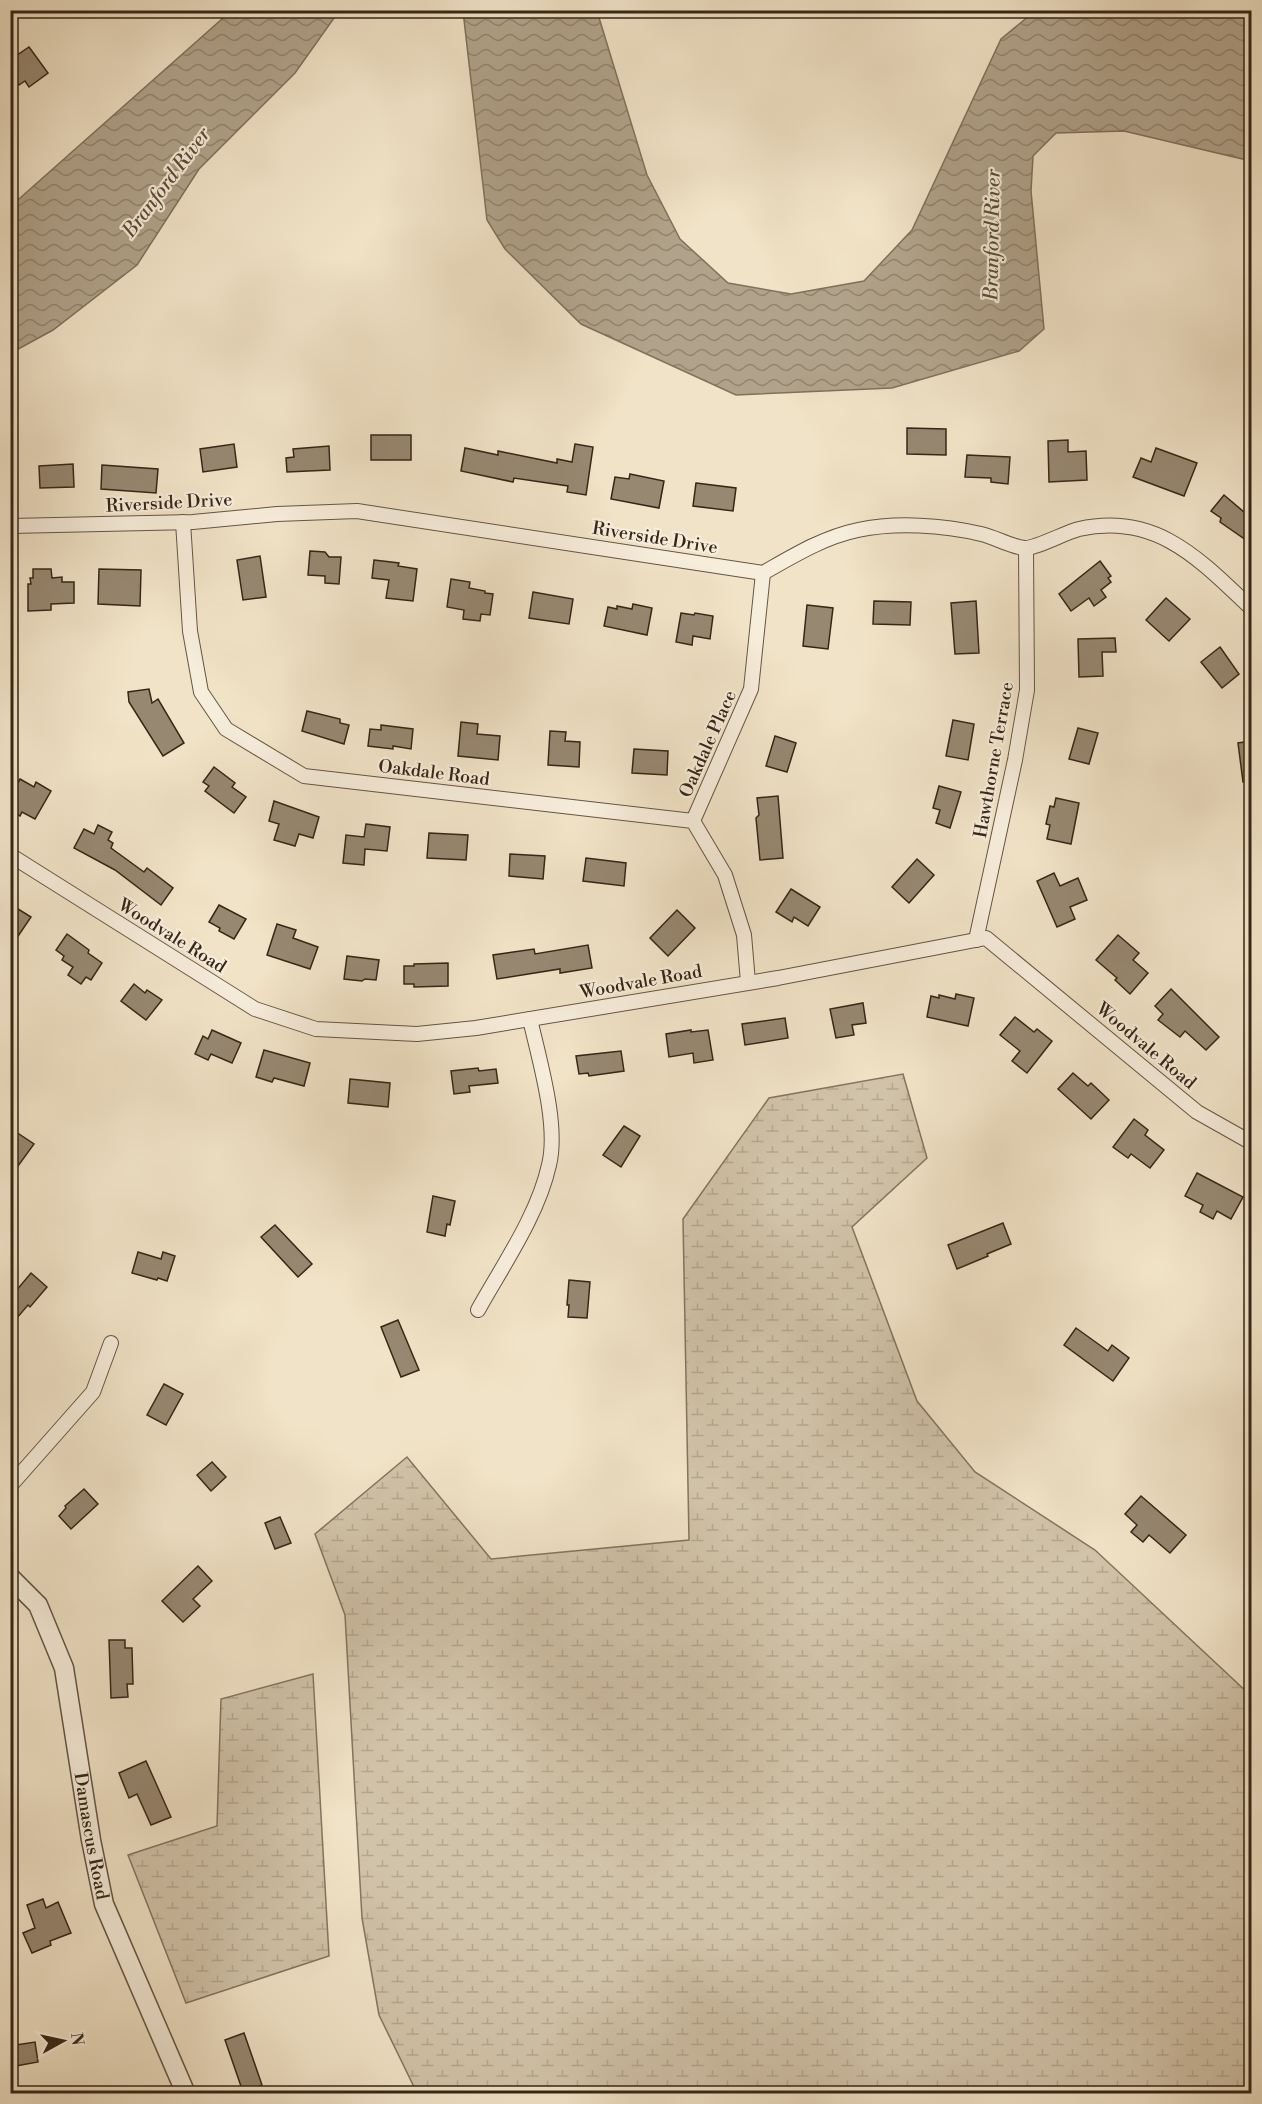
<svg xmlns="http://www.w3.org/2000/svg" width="1262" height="2104" viewBox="0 0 1262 2104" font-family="'Libre Bodoni',serif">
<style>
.wetland{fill:url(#wetland-marsh);stroke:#847460;stroke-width:1.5}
.water{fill:url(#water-waves);stroke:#80715c;stroke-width:1.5}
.building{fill:#978872;stroke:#362616;stroke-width:1.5}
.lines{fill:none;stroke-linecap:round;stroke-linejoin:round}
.minor-casing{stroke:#655542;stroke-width:16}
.tertiary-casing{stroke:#655542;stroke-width:21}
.minor{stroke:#f6eddb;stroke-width:14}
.tertiary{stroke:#f6eddb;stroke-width:18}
.labels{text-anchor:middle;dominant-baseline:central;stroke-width:4.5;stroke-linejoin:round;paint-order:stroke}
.street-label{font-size:18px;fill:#362616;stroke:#f6eddb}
.water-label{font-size:20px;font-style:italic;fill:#5b4c39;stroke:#f6eddb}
</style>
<defs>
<pattern id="wetland-marsh" width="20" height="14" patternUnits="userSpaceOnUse" patternTransform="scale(1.5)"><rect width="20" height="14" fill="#d1c3a9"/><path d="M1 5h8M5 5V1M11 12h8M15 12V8" fill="none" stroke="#b4a791"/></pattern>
<pattern id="water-waves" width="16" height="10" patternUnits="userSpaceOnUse" patternTransform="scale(1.5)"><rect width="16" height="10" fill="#b1a38b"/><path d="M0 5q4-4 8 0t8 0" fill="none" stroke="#918571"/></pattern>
</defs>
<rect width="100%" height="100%" fill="#f1e3c7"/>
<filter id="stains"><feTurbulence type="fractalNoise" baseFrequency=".00333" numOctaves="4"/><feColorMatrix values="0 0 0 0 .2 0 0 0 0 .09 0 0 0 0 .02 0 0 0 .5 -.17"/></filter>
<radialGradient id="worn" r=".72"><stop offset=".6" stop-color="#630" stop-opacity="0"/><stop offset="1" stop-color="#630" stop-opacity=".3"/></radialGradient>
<g class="wetland">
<polygon points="903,1074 927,1158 852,1227 917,1401 975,1472 1095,1550 1249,1694 1251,1694 1251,2093 417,2093 379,2015 362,1918 345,1615 315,1534 407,1457 491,1559 689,1540 683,1219 769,1098"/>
<polygon points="313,1674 329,1956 186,2003 128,1855 217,1826 221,1699"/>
</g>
<g class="water">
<polygon points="1235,10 1251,15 1251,161 1124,131 1056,133 1033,156 1031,191 1044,329 1019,351 892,388 736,395 581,324 505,249 487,220 463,11 597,11 647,175 680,239 728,283 791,294 864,281 912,230 1001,39 1035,11"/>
<polygon points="231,11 339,11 295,73 199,169 137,265 53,330 11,353 11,206"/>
</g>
<g class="building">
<polygon points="29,47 48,73 29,87 25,81 19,85 10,72 10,60"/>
<polygon points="907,428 946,429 946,455 907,454"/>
<rect x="371" y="435" width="40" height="25"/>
<polygon points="1068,440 1068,452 1086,451 1087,480 1049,482 1048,441"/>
<polygon points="234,444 237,467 203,472 200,449"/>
<polygon points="575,444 593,447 586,495 567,492 568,486 514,478 513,482 461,471 465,448 498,455 498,451 557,463 557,459 572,462"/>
<polygon points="329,446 330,470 287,472 286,458 294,457 293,449"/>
<polygon points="1156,448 1197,463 1184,496 1133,477 1141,458 1151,462"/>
<polygon points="967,455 1010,457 1008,484 991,482 991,478 965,477"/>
<polygon points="73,464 74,487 40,488 39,466"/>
<polygon points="102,465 158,469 156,493 101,489"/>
<polygon points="630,474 664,481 659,508 611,499 615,477 629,479"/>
<polygon points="696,483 736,488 733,511 693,506"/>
<polygon points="1224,495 1251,518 1251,534 1246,540 1220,522 1221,518 1211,511"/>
<polygon points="310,551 325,552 329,557 341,557 339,584 325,583 325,576 308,575"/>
<polygon points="260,556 266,597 243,600 237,560"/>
<polygon points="374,560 399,563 398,566 417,569 413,601 386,598 389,580 372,578"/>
<polygon points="1100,561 1111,576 1108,578 1111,582 1101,590 1106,597 1094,606 1089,598 1071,611 1059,594"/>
<polygon points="33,569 51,569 52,578 62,577 62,582 74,582 74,603 51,604 51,610 28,611 28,584 31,584 30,578 33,578"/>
<polygon points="99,569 141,570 140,606 98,604"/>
<polygon points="451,579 470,582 469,588 485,591 485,593 493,594 490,615 481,614 480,621 463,619 464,610 447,607"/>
<polygon points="533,592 573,599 569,624 529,618"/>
<polygon points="1166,598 1190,619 1169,641 1146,620"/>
<polygon points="874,601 911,602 910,625 873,624"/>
<polygon points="976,601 979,653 955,654 951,603"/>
<polygon points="633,604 652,608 647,635 604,626 608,607 617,609 617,606 632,609"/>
<polygon points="807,605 833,608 828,649 803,646"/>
<polygon points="681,613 694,615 695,613 713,616 710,639 693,636 692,645 676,642"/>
<polygon points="1115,638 1116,652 1102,652 1103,676 1079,677 1078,639"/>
<polygon points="1220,647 1239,674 1222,688 1201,662"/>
<polygon points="149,689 152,703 158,699 184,743 163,756 129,702 128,692"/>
<polygon points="307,711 340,719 340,723 349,725 344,744 302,731"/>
<polygon points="953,720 974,724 968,760 946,756"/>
<polygon points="461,722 478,724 477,734 500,736 498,760 458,756"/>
<polygon points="381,725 413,729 411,749 393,746 393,749 368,746 370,729 381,730"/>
<polygon points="1078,728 1098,733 1089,764 1069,759"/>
<polygon points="550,731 566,732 565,741 580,742 579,767 548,765"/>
<polygon points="775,736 796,743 787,772 766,766"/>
<polygon points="1251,741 1251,782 1243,782 1238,743"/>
<polygon points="634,749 668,751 667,775 632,773"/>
<polygon points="214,767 235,783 232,787 246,797 234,813 205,791 209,786 203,782"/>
<polygon points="20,779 34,787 36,782 51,791 35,819 22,812 20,816 10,810 10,796"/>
<polygon points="939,786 961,792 950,828 936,823 940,810 933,808"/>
<polygon points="778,796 783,858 760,860 756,818 759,815 757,798"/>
<polygon points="1056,798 1079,803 1071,844 1047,839 1050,825 1046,824 1050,806 1054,807"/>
<polygon points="274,801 319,817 313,838 299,834 295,846 274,840 279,824 269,821"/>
<polygon points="366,824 390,827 387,851 365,849 364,865 343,863 346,835 364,837"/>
<polygon points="98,825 112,832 108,840 113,843 111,848 144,872 147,868 173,888 161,905 115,870 74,848 84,829 94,834"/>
<polygon points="429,833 468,835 466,860 427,858"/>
<polygon points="510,854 545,856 543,879 509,876"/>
<polygon points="586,858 626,863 624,886 583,881"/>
<polygon points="917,859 934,875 909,903 892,887"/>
<polygon points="1054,873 1060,886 1078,878 1087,900 1070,907 1075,919 1057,927 1037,881"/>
<polygon points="791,889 820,907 808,926 794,917 792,922 776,912"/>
<polygon points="10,904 31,917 10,948"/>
<polygon points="219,905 246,919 234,939 219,931 220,928 209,922"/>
<polygon points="677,910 695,928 668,956 650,938"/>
<polygon points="277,924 296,930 293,938 318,947 310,969 267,955"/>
<polygon points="67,934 89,950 88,953 102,963 91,980 86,977 81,984 68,975 73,967 62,960 64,956 56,950"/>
<polygon points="1118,935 1139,953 1133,960 1148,973 1130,994 1115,980 1117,978 1096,960"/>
<polygon points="588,945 592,968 560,973 560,969 497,979 493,955 534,949 535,954"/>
<polygon points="347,956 379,960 376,980 365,979 362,981 344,979"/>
<polygon points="448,963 448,986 414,987 414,984 404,984 404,966 414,966 414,964"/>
<polygon points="134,984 145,993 147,990 162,1000 146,1020 121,1001"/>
<polygon points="1171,989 1219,1037 1206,1050 1185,1031 1180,1037 1158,1020 1163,1014 1155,1006"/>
<polygon points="956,994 974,998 968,1026 927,1017 931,996 939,998 939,995 955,999"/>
<polygon points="863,1003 866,1023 852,1025 854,1035 836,1038 830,1009"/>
<polygon points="1015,1017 1034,1032 1037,1029 1052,1041 1027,1073 1012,1061 1020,1051 1000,1035"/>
<polygon points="785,1018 788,1038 745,1045 742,1024"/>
<polygon points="212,1030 241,1043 232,1063 211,1054 208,1060 195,1054 203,1036 208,1039"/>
<polygon points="691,1030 691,1032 708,1030 713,1060 694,1063 693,1053 669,1057 666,1034"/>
<polygon points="264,1050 310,1063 304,1086 274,1078 272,1082 256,1077"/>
<polygon points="621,1051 624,1071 589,1076 588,1073 579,1074 576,1056"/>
<polygon points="478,1068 479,1071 496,1069 498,1083 469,1086 470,1092 454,1094 451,1071"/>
<polygon points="1073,1073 1088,1086 1091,1083 1109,1100 1091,1119 1058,1089"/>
<polygon points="350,1079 390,1083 388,1107 348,1103"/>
<polygon points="1134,1119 1148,1130 1145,1135 1164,1150 1150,1168 1131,1154 1128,1158 1113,1147"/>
<polygon points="624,1126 640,1136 621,1167 603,1155"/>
<polygon points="10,1128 34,1144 10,1177"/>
<polygon points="1197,1173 1243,1197 1231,1219 1217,1211 1213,1219 1200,1212 1203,1205 1185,1196"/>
<polygon points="433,1196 455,1201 450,1225 447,1224 445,1236 427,1232"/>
<polygon points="1003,1223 1011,1244 987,1254 988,1256 957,1269 948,1245"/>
<polygon points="275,1225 312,1264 298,1277 261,1237"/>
<polygon points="138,1252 161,1259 163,1252 175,1256 167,1281 158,1278 157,1280 132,1273"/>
<polygon points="31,1273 47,1287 30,1307 28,1305 10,1326 10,1298"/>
<polygon points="569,1280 590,1282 587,1318 568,1317 569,1305 567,1305"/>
<polygon points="398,1320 419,1370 401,1377 381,1327"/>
<polygon points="1076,1328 1108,1351 1112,1345 1129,1358 1113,1381 1064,1345"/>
<polygon points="164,1384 183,1394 166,1425 147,1415"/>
<polygon points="212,1462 226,1477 211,1491 197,1475"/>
<polygon points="84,1489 98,1504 71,1529 59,1516 66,1508 65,1506"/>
<polygon points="1141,1496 1186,1535 1170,1553 1149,1535 1143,1542 1131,1532 1137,1525 1125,1514"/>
<polygon points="280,1517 291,1543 275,1549 265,1523"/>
<polygon points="198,1566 212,1581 193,1599 200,1606 183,1622 162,1601"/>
<polygon points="109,1640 125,1640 125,1648 132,1648 133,1684 127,1684 128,1697 111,1698"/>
<polygon points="146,1761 171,1817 151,1825 137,1794 129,1798 119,1773"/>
<polygon points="43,1899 46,1908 58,1902 71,1933 50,1941 51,1945 32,1953 23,1933 35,1928 27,1905"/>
<polygon points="244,2033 262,2085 243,2092 225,2040"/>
<polygon points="35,2042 38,2062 10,2067 10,2046"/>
</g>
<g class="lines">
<g class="minor-casing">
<g id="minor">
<polyline points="183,522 190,631 201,692 226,729 304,776 693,821 725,875 744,935 748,982"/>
<path d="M10,526L193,522L277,514L357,511L763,573C793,556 824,537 858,530C896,522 943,525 981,534C995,537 1009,546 1024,548C1035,549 1066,532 1079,529C1157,512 1200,560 1252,609"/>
<polyline points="693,821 751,689 763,573"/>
<polyline points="10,855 255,1009 316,1029 417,1034 476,1028 778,978 986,938 1197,1112 1252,1143"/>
<polyline points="976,940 1015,760 1027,690 1026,548"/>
<path d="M478,1310C503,1265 538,1215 549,1165C559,1125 539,1059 530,1019"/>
<polyline points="10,1486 93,1392 111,1343"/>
</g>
</g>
<g class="tertiary-casing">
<g id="tertiary">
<path id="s1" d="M10,1577L38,1605L64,1668L91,1840L104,1904L186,2094"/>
</g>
</g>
<use href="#minor" class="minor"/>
<use href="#tertiary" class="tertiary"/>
</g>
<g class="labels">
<g class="street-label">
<text transform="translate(169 503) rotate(-3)">Riverside Drive</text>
<text transform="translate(655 538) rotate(9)">Riverside Drive</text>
<text transform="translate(708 744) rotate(-66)">Oakdale Place</text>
<text transform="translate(994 760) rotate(-80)">Hawthorne Terrace</text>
<text transform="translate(434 773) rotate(7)">Oakdale Road</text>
<text transform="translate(172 936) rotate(32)">Woodvale Road</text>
<text transform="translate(641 982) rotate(-10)">Woodvale Road</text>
<text transform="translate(1146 1046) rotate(40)">Woodvale Road</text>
<text stroke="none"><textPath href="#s1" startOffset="278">Damascus Road</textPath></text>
</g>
<g class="water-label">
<text transform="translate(167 183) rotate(-53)">Branford River</text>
<text transform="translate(993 235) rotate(-89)">Branford River</text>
</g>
</g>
<rect width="1262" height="2104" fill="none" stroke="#f1e3c7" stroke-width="36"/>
<rect x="12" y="12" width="1238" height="2080" fill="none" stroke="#362616" stroke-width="3"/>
<rect x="18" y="18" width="1226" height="2068" fill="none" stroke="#362616" stroke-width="1.5"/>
<g transform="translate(63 2041) rotate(82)" stroke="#f6eddb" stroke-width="4.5" paint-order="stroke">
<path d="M0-4.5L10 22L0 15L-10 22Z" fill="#362616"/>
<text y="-9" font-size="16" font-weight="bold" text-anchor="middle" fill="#362616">N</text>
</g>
<rect width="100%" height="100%" filter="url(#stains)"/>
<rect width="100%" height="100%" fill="url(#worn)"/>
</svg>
